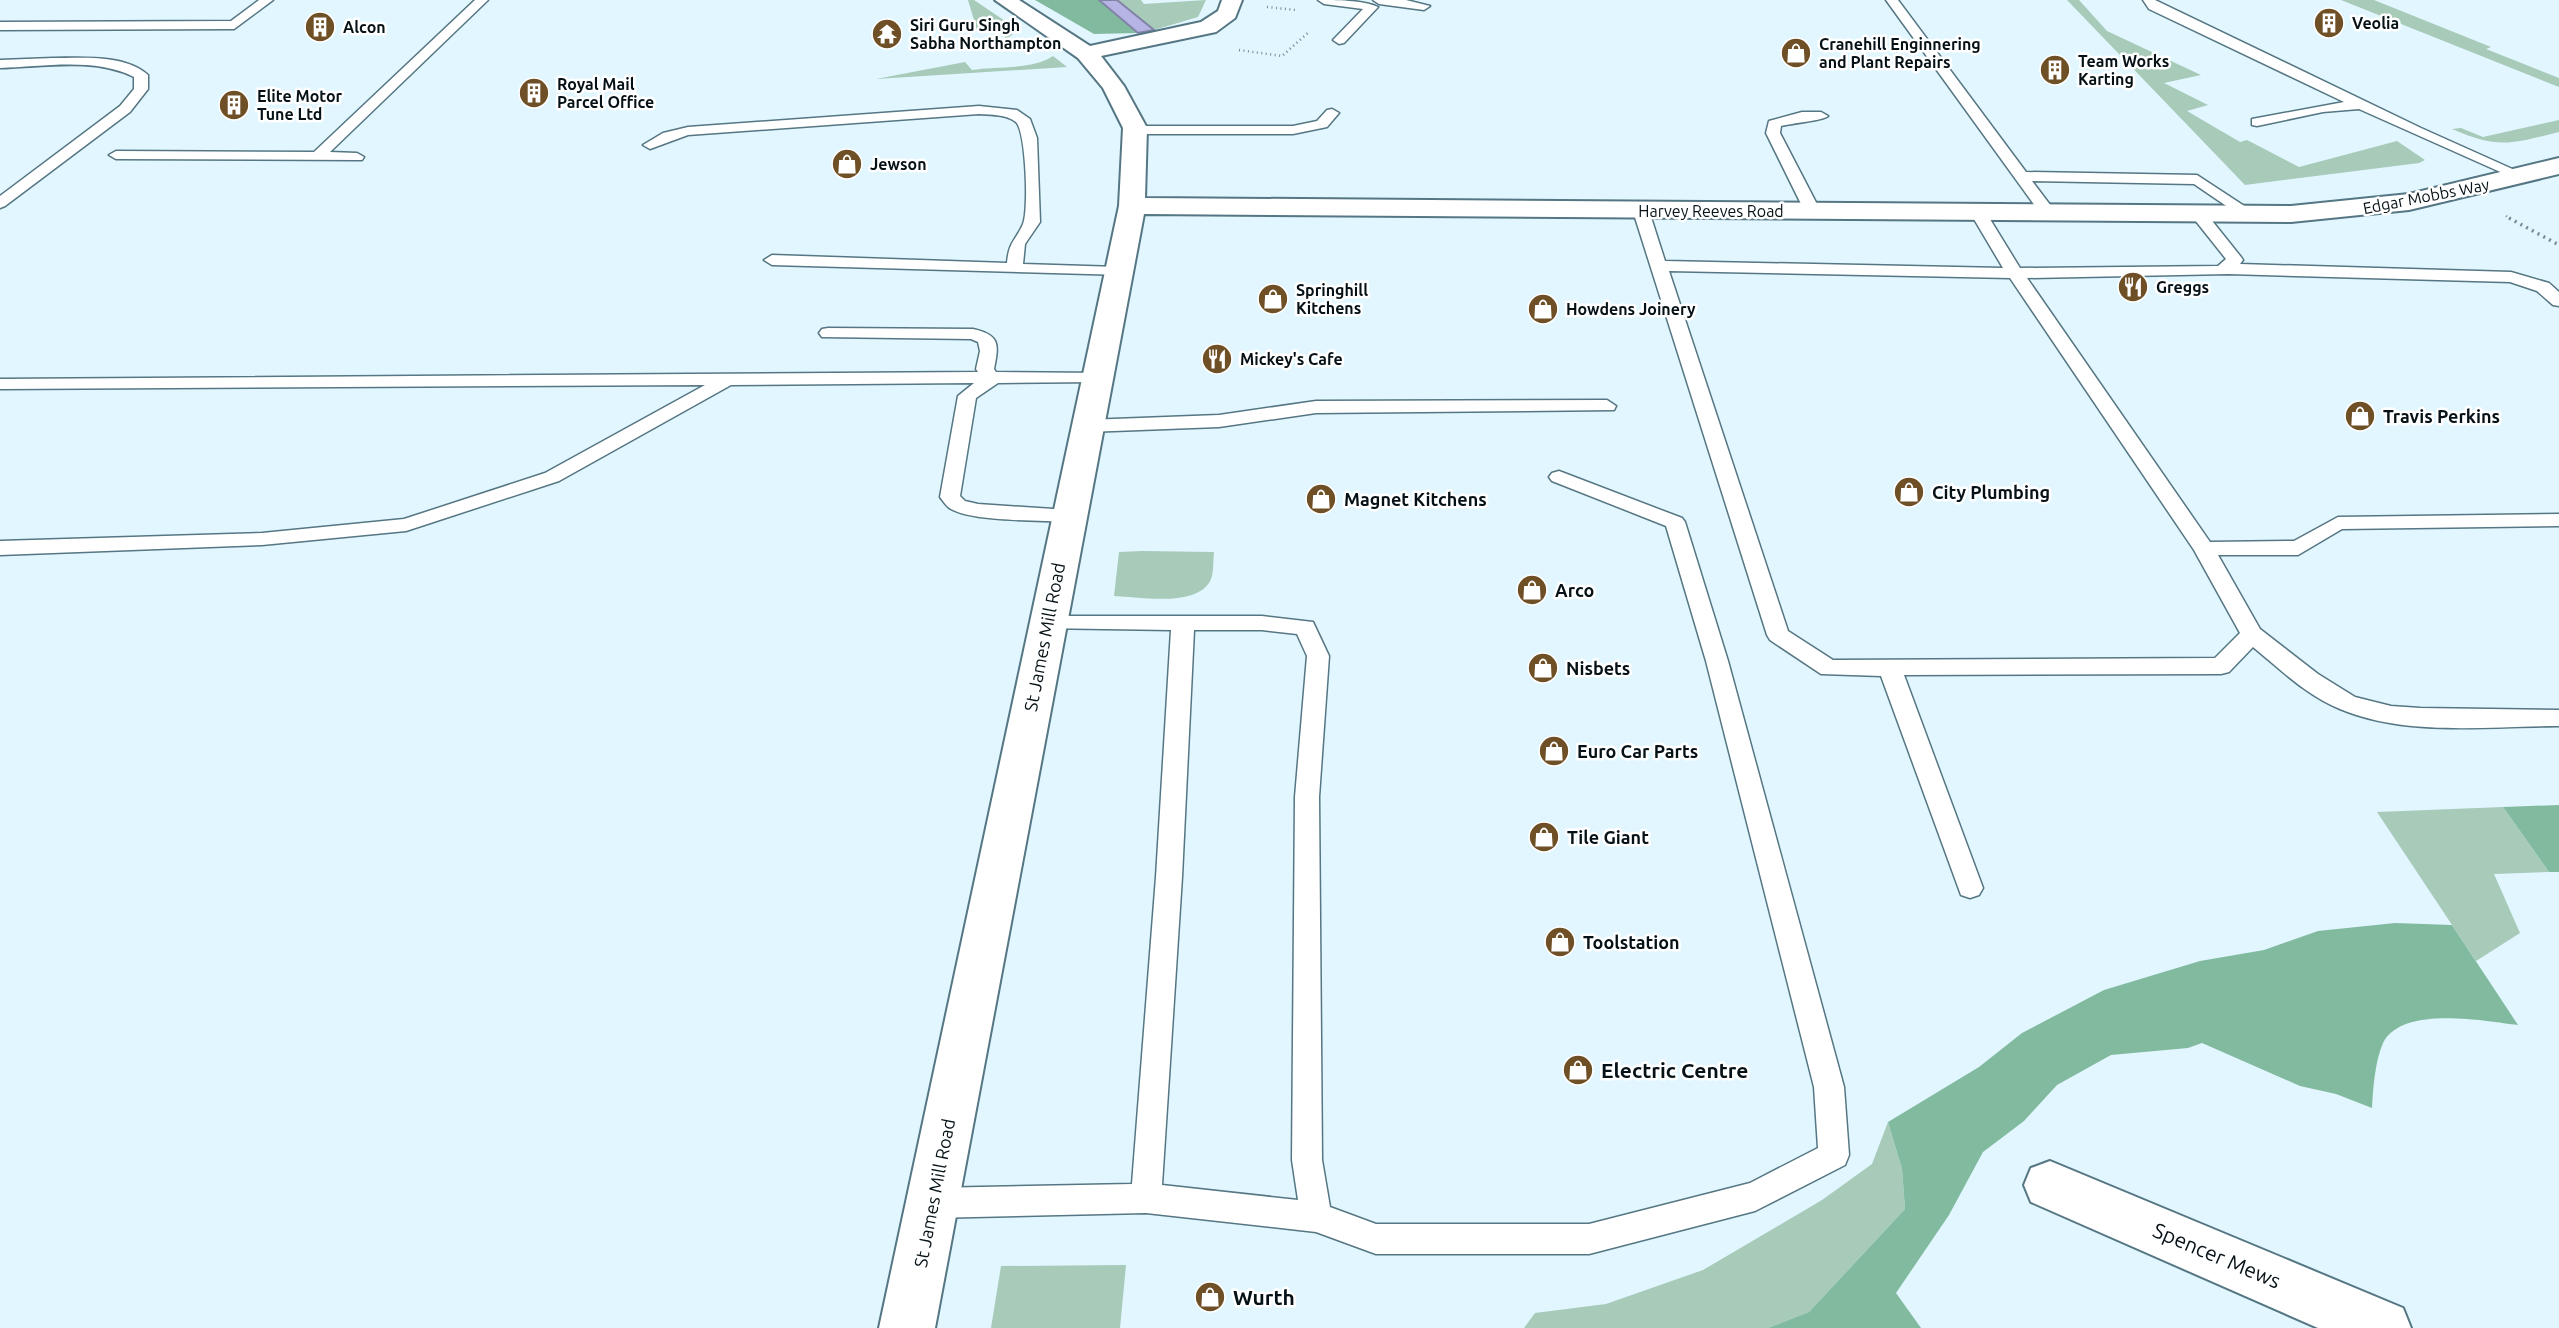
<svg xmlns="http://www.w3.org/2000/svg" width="2559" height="1328" viewBox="0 0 2559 1328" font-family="Ubuntu,sans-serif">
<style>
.green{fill:#a7cab9}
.forest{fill:#82ba9f}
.water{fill:#b6b4e5;stroke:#8183a7;stroke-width:2}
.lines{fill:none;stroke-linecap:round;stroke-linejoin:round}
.lane-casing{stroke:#557683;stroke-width:3}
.street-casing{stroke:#557683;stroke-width:4}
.path-far1{stroke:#788990;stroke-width:2.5;stroke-dasharray:1 3.5;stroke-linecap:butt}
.path{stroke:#788990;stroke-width:3.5;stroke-dasharray:2 4.5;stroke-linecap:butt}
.lane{fill:#fff;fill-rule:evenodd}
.street{fill:#fff;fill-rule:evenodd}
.labels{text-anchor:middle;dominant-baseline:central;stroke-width:5;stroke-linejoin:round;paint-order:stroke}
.far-poi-label{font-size:16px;font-weight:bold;fill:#051116;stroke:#fff;text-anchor:start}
.far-street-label{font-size:16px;fill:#051116;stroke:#fff}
.poi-label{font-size:18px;font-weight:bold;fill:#051116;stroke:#fff;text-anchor:start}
.street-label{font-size:18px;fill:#051116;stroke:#fff}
.near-poi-label{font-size:21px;font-weight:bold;fill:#051116;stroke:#fff;text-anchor:start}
.near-street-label{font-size:21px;fill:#051116;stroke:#fff}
</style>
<rect width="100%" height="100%" fill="#e1f6ff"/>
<g class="green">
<polygon points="968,0 974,0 1014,27 1012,35 1006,39 1000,27 977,30"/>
<polygon points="1117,0 1141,0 1144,4 1206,0 1198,17 1154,30"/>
<polygon points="2067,0 2079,0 2107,31 2201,75 2164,83 2208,105 2187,111 2240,142 2247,140 2299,167 2397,141 2425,160 2419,163 2245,185"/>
<polygon points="2341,0 2374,0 2491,47 2486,49 2559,78 2559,87"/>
<path d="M1053,56L1067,67L876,79L965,62L972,70C996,66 1033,70 1053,56Z"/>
<path d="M2559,120V132C2511,144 2498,149 2452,129L2461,128L2483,137Z"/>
<path d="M1142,551L1214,552C1213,559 1214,572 1211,579C1199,608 1139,597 1114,596L1119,552Z"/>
<polygon points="2503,807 2549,872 2494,874 2520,933 2476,961 2377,812"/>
<polygon points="1888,1122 1902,1169 1905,1209 1809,1312 1768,1328 1524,1328 1535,1313 1606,1304 1703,1270 1822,1200 1872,1164"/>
<polygon points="1126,1265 1120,1328 991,1328 1001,1266"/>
</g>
<g class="forest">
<polygon points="1035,0 1099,0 1138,33 1094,34"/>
<polygon points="2559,805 2559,872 2549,872 2503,807"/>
<path d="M2395,923L2452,925L2518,1025C2484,1021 2402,1005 2383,1043C2375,1061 2373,1089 2372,1108L2336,1094L2300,1086L2202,1043L2188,1048L2111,1055L2057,1085L2024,1121L1983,1152L1949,1215L1896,1293L1921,1328H1768L1809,1312L1905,1209L1902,1169L1888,1122L1979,1067L2022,1033L2104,990L2200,961L2264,950L2318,931Z"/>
</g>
<polygon class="water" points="1099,0 1117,0 1154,30 1138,33"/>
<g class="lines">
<g class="lane-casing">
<g id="lane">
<polygon points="259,0 273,0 234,29 0,30 0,22 231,21"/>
<polygon points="475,0 488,0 330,152 357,153 364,157 362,160 116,159 109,155 116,151 314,152"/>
<path d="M1318,0C1336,0 1363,0 1378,7L1344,43L1339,44L1333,40L1363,9L1324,4Z"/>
<polygon points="1373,0 1406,0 1430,6 1424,10 1379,4"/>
<polygon points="1886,0 1898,0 2026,172 2197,175 2258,215 2256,218 2244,218 2194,184 2032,181 2057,214 2055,217 2043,217"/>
<polygon points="2143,0 2155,0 2421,128 2528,176 2521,180 2516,179 2359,109 2323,112 2257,126 2252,125 2252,119 2344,102 2149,9"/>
<path d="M53,58C82,58 125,54 148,75V89L130,112L5,206L0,208V196L120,106L134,89V77C94,57 43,67 0,68V60Z"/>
<path d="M979,106L1017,110L1030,119L1037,138L1040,222L1025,244L1023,264L1118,267L1126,272L1124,275L772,265L764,260L772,255L1007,263C1009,241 1015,242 1023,224C1029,210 1026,132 1016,122C1006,114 991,115 979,114L688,135L650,149L643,145L663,133L688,127Z"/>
<polygon points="1332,109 1339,113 1327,127 1293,134 1135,134 1128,130 1135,126 1293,126 1317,121 1327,110"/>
<path d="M1802,112H1821L1828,116C1822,121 1792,123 1781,126L1780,133L1821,212L1813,217L1805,212L1766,133L1769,121Z"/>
<path d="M1641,206L1649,211L1665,261L2003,268L1971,214L1979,209L1985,211L2020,268L2218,266L2226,259L2191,215L2199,210L2205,212L2241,257L2243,260L2240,264L2511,272L2549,283L2559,292V306L2553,305L2537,291L2510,282L2228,274L2027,278L2210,542L2294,541L2338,517L2559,514V526L2342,529L2298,555H2218L2260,629L2318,674L2355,697L2391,706L2420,708L2559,710V726C2488,726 2407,737 2340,709C2307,696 2280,669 2253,647L2229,672L2221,674L1904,675L1983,888L1979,895L1970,898L1961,895L1881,676L1821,674L1770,640L1767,635L1633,211ZM1669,271L2010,278L2194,550L2240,633L2215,658L1833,660L1788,631Z"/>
<path d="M828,328L973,329C1000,335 999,344 994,369L996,372L1103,373L1106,377L1097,382L998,383L976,398L960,496L965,501L978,504L1069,510L1076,512L1079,516L1076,520L1069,522C1041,520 974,522 951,509C947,507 943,501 940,497L958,396L974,383L731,385L559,481L406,531L262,545L0,555V541L262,533L404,519L545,473L705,385L0,389V379L978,372L976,369L980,351L978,342L971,339L822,337L819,333L822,329Z"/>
<polygon points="1607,400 1616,406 1614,410 1316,413 1219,427 1087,432 1078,426 1087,420 1219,415 1316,401"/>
<path d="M1559,471L1682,518L1685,522L1728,661L1844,1087L1849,1155L1845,1165L1755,1211L1589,1254H1376L1316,1232L1146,1213L931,1218L920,1213L915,1203L920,1193L931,1188L1132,1184L1156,877L1171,630L1039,628L1036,623L1039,618L1047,616H1262L1313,622L1329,656L1319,797L1322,1160L1330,1207L1376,1224H1589L1750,1183L1818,1148L1814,1087L1706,661L1666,526L1552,481L1549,477L1552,473ZM1194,630H1262L1297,634L1307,656L1295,797L1292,1160L1298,1200L1162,1185L1182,877Z"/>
</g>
</g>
<g class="street-casing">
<g id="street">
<polygon points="995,0 1019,0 1090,46 1201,22 1218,11 1222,0 1242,0 1235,18 1216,32 1101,56 1124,86 1147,128 1145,198 2291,206 2409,194 2559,158 2559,174 2409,210 2291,222 1144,214 935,1328 879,1328 1119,206 1123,128 1103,88 1078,58"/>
<polygon points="2050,1161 2403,1308 2411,1328 2318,1328 2031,1202 2024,1185 2031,1168"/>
</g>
</g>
<g class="path-far1">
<polyline points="1267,7 1296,10"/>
<polyline points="1239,50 1282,56 1310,31"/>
<polyline points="2506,216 2512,220"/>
</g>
<polyline class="path" points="2509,218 2559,245"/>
<use href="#lane" class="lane"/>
<use href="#street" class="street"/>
</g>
<defs>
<g id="building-disc" transform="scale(1.575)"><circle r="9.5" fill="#6f4f25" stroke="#fff"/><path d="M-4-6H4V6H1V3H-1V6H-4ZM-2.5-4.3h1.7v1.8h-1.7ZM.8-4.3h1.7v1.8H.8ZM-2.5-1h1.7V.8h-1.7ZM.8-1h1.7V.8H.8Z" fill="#fff"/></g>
<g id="temple-disc" transform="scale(1.575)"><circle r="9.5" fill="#6f4f25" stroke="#fff"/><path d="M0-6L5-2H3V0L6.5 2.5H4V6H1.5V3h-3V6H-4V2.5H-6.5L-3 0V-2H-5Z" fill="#fff"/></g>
<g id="shop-disc" transform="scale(1.575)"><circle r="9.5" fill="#6f4f25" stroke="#fff"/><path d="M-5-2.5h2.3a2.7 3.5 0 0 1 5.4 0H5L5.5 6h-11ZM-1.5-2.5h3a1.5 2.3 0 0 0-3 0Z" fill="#fff"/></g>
<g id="restaurant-disc" transform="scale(1.575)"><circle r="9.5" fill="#6f4f25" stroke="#fff"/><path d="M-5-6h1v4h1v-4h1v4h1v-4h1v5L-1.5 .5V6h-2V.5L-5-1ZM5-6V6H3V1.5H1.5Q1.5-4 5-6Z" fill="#fff"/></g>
</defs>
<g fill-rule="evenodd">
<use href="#building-disc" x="2329" y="23"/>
<use href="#building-disc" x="320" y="27"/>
<use href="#temple-disc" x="887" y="34"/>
<use href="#shop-disc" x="1796" y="53"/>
<use href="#building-disc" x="2055" y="70"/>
<use href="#building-disc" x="534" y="93"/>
<use href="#building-disc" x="234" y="105"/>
<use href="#shop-disc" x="847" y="164"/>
<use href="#restaurant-disc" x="2133" y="287"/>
<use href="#shop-disc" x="1273" y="299"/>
<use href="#shop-disc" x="1543" y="309"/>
<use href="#restaurant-disc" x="1217" y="359"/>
<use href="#shop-disc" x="2360" y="416"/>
<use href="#shop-disc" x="1909" y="492"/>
<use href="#shop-disc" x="1321" y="499"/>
<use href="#shop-disc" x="1532" y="590"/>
<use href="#shop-disc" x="1543" y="668"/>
<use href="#shop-disc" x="1554" y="751"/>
<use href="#shop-disc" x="1544" y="837"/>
<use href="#shop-disc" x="1560" y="942"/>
<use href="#shop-disc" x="1578" y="1070"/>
<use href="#shop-disc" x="1210" y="1297"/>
</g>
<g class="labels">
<g class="far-poi-label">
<text x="2352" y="23">Veolia</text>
<text x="910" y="25">Siri Guru Singh<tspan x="910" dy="18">Sabha Northampton</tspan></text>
<text x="343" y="27">Alcon</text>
<text x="1819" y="44">Cranehill Enginnering<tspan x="1819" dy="18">and Plant Repairs</tspan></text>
<text x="2078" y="61">Team Works<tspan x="2078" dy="18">Karting</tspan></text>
<text x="557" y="84">Royal Mail<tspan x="557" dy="18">Parcel Office</tspan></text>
<text x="257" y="96">Elite Motor<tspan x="257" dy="18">Tune Ltd</tspan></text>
<text x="870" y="164">Jewson</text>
<text x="2156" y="287">Greggs</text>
<text x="1296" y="290">Springhill<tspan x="1296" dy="18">Kitchens</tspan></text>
<text x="1566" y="309">Howdens Joinery</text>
<text x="1240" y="359">Mickey's Cafe</text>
</g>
<g class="far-street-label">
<text transform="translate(2426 196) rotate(-11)">Edgar Mobbs Way</text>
<text x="1711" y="211">Harvey Reeves Road</text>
</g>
<g class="poi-label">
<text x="2383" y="416">Travis Perkins</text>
<text x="1932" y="492">City Plumbing</text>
<text x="1344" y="499">Magnet Kitchens</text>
<text x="1555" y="590">Arco</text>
<text x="1566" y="668">Nisbets</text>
<text x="1577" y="751">Euro Car Parts</text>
<text x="1567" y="837">Tile Giant</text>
<text x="1583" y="942">Toolstation</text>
</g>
<g class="street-label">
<text transform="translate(1044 637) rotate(-79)">St James Mill Road</text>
<text transform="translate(934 1193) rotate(-79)">St James Mill Road</text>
</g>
<g class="near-poi-label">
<text x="1601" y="1070">Electric Centre</text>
<text x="1233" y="1297">Wurth</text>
</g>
<g class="near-street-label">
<text transform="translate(2217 1255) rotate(23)">Spencer Mews</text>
</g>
</g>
</svg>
